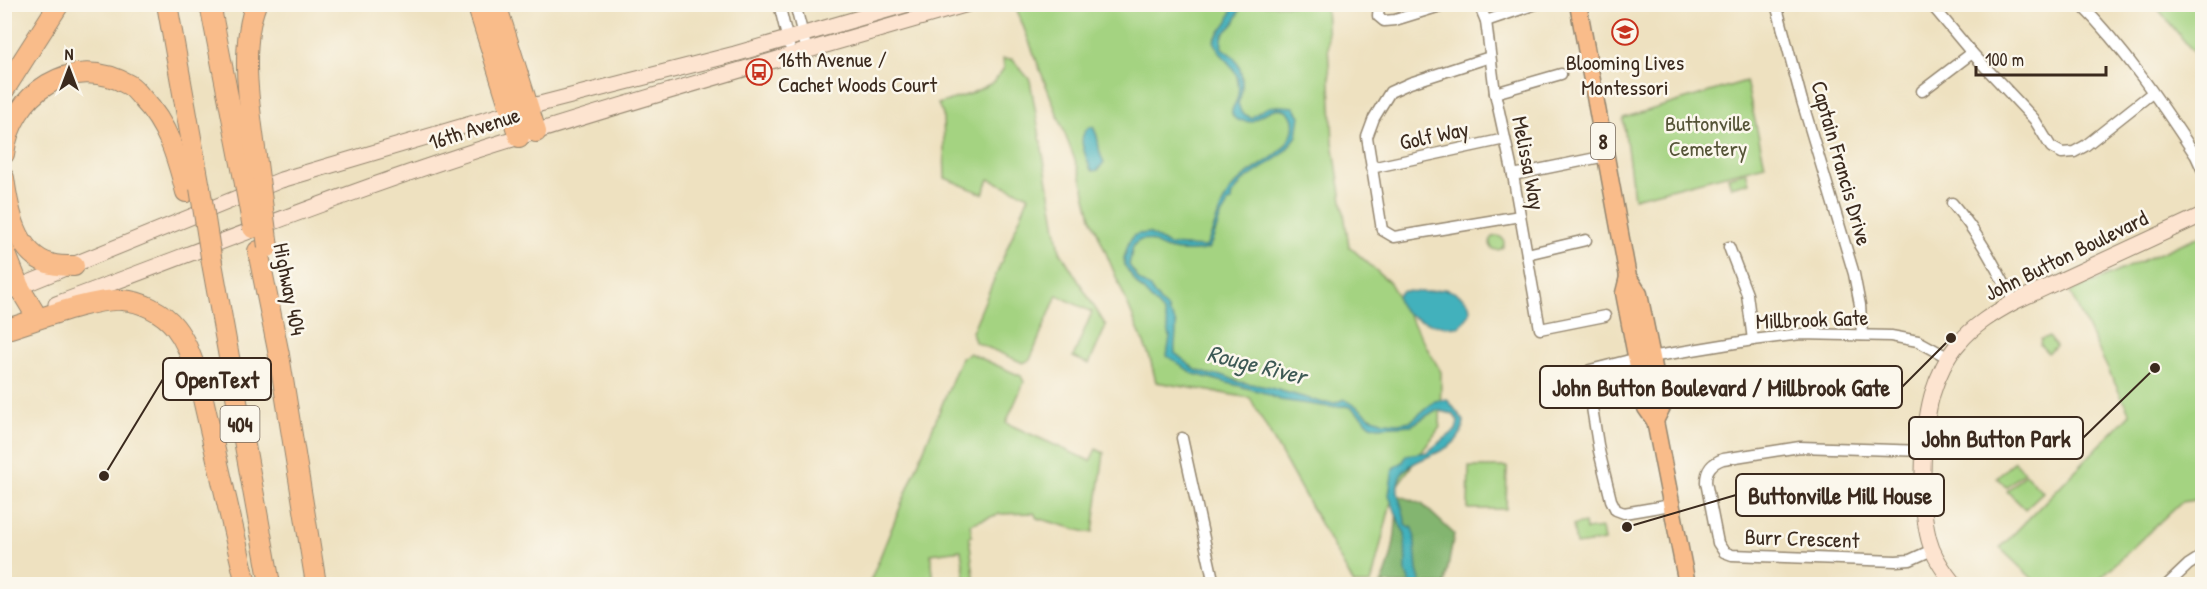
<svg xmlns="http://www.w3.org/2000/svg" width="2207" height="589" viewBox="0 0 2207 589" font-family="'Patrick Hand',sans-serif">
<style>
.green{fill:#a4d381;stroke:#707e50;stroke-width:1.5}
.forest{fill:#83b56f;stroke:#5f7046;stroke-width:1.5}
.water{fill:#42b1bc;stroke:#3e6e6d;stroke-width:1.5}
.lines{fill:none;stroke-linecap:round;stroke-linejoin:round}
.street-casing{stroke:#94866f;stroke-width:13}
.secondary-casing{stroke:#94866f;stroke-width:17}
.primary-casing{stroke:#94866f;stroke-width:19}
.highway-casing{stroke:#94866f;stroke-width:22}
.street{stroke:#fff;stroke-width:10}
.secondary{stroke:#fde4d0;stroke-width:15}
.primary{stroke:#f9bc8a;stroke-width:16}
.highway{stroke:#f9bc8a;stroke-width:20}
.highway-bridge-casing{stroke:#94866f;stroke-width:22;stroke-linecap:butt}
.highway-bridge{stroke:#f9bc8a;stroke-width:20}
.labels{text-anchor:middle;dominant-baseline:central;stroke-width:5;stroke-linejoin:round;paint-order:stroke}
.shield{fill:#fbf7ec;stroke:#75685c;stroke-width:1.5}
.shield-label{font-size:21px;font-weight:bold;fill:#3b2a1e}
.poi-label{font-size:22px;fill:#3b2a1e;stroke:#fbf7ec;text-anchor:start}
.park-label{font-size:22px;fill:#555437;stroke:#fbf7ec}
.street-label{font-size:22px;fill:#3b2a1e;stroke:#fbf7ec}
.water-label{font-size:24px;font-style:italic;fill:#3d5955;stroke:#fbf7ec}
.leader{fill:none;stroke:#3b2a1e;stroke-width:2}
.callout-dot{fill:#3b2a1e;stroke:#fbf7ec;stroke-width:2}
.callout{fill:#fbf7ec;stroke:#3b2a1e;stroke-width:2}
.callout-label{font-size:24px;text-anchor:middle;font-weight:bold;fill:#3b2a1e}
</style>
<rect width="100%" height="100%" fill="#fbf7ec"/>
<filter id="ink" filterUnits="userSpaceOnUse"><feTurbulence type="fractalNoise" baseFrequency=".0167" numOctaves="2"/><feDisplacementMap in="SourceGraphic" scale="12" xChannelSelector="R" yChannelSelector="G"/><feConvolveMatrix kernelMatrix="1 2 1 2 8 2 1 2 1" color-interpolation-filters="sRGB"/></filter>
<filter id="wash" filterUnits="userSpaceOnUse"><feTurbulence type="fractalNoise" baseFrequency=".008" numOctaves="4" result="noise"/><feDisplacementMap in="SourceGraphic" scale="24" xChannelSelector="R" yChannelSelector="G"/><feGaussianBlur stdDeviation="1.35" result="paint"/><feColorMatrix in="noise" values="0 0 0 0 0 0 0 0 0 0 0 0 0 0 0 0 0 1.4 0 .05"/><feComposite in="paint" operator="in"/></filter>
<g filter="url(#wash)">
<rect width="100%" height="100%" fill="#eee1c0"/>
<g class="green">
<polygon points="1015,5 1326,5 1333,142 1349,246 1390,283 1441,372 1440,427 1394,490 1371,584 1354,584 1250,398 1156,382 1150,358 1091,217 1080,173"/>
<polygon points="2155,5 2202,5 2202,63"/>
<polygon points="1003,59 1012,59 1030,80 1060,251 1106,326 1089,364 1073,357 1092,312 1057,295 1030,360 1023,363 975,342 972,332 1029,196 989,179 983,194 945,178 943,115 938,104 970,94 994,82 1004,68"/>
<polygon points="1746,81 1765,165 1634,198 1623,118"/>
<polygon points="1746,172 1749,182 1731,187 1728,177"/>
<polygon points="2202,235 2202,499 2181,502 2094,584 2038,584 2000,548 2130,414 2070,292"/>
<circle cx="1497" cy="243" r="7"/>
<polygon points="2049,337 2056,346 2048,353 2040,345 2041,339"/>
<polygon points="969,353 1021,376 1024,382 1006,423 1090,461 1096,449 1104,453 1093,532 1086,532 1037,518 1034,513 999,514 970,524 972,536 969,537 975,584 966,584 961,550 931,554 934,584 869,584 961,358"/>
<polygon points="2014,461 2024,472 2006,487 1997,478"/>
<polygon points="1469,467 1507,467 1506,509 1468,509"/>
<polygon points="2025,474 2043,492 2025,509 2007,491"/>
<polygon points="1585,523 1586,530 1602,528 1604,541 1576,545 1573,525"/>
</g>
<path class="forest" d="M1398,495L1422,504L1454,534L1445,584H1381C1395,557 1396,525 1398,495Z"/>
<g class="water">
<path d="M1234,5H1242C1239,10 1237,18 1234,23C1226,33 1220,32 1222,48C1226,51 1231,54 1234,58C1244,70 1244,91 1238,103L1241,112L1251,118C1268,104 1273,105 1294,107L1300,116L1297,136L1284,153L1242,182L1231,197L1232,201L1228,202C1227,209 1224,210 1221,216C1216,227 1215,238 1208,249C1197,252 1179,252 1168,249C1155,246 1145,231 1133,246L1129,265L1139,280L1150,288L1161,303L1168,309L1169,314C1182,323 1173,340 1175,353L1196,370L1211,375L1225,376L1239,382L1267,387L1324,403H1335L1344,399L1358,407L1370,417L1384,422L1398,423L1411,421L1435,401L1447,399L1464,421C1462,459 1407,452 1399,480C1394,495 1406,510 1405,525L1410,528L1412,527L1414,531L1417,570L1421,584H1410L1406,572L1405,533L1401,527L1389,495L1393,468L1403,462L1406,455L1427,452L1456,430L1458,421L1453,414L1436,410L1412,425L1378,427L1371,425L1352,408L1346,406L1329,407L1280,400L1262,392L1194,374L1167,356L1170,337L1164,313L1137,284L1125,266L1124,258L1129,242L1133,236L1138,234L1149,233L1168,245L1206,247C1216,227 1218,206 1232,188C1249,166 1282,161 1292,133C1296,121 1291,106 1275,109C1267,111 1258,117 1251,122L1237,120C1225,111 1237,106 1238,95C1239,91 1238,81 1237,76C1232,63 1217,54 1214,40L1228,21Z"/>
<path d="M1089,127H1093C1102,142 1095,147 1104,162L1098,170L1093,171L1090,168C1086,154 1075,138 1089,127Z"/>
<path d="M1444,289C1454,291 1475,300 1469,315C1467,319 1462,323 1459,327C1440,327 1398,320 1397,296L1402,291L1426,292Z"/>
</g>
</g>
<g filter="url(#ink)">
<g class="lines">
<g class="street-casing">
<g id="street">
<polyline points="779,4 789,45"/>
<polyline points="795,4 807,51"/>
<polyline points="1379,4 1378,16 1384,21 1395,20 1447,4"/>
<polyline points="1479,4 1486,21 1495,93 1513,175 1540,329 1605,316"/>
<polyline points="1776,4 1802,101 1854,274 1860,305 1862,335"/>
<polyline points="1931,4 1972,53 2034,119 2051,147 2062,153 2074,152 2085,146 2152,93"/>
<path d="M2080,4C2125,49 2161,103 2196,156L2202,169"/>
<polyline points="1486,21 1536,4"/>
<polyline points="1490,57 1410,83 1390,92 1374,118 1367,137 1382,230 1394,237 1520,216"/>
<polyline points="1922,91 1972,53"/>
<polyline points="1495,93 1561,74"/>
<polyline points="1371,168 1505,139"/>
<polyline points="1513,175 1606,156"/>
<path d="M1952,203C1979,234 1995,266 2014,302"/>
<polyline points="1729,247 1747,294 1753,340"/>
<polyline points="1527,254 1586,240"/>
<polyline points="1182,438 1214,584"/>
<path d="M1925,451L1800,447L1723,459C1712,463 1706,469 1706,482L1718,543L1724,552L1732,555L1896,561L1910,560L1932,550"/>
<polyline points="1671,505 1624,513 1616,510 1611,500 1599,451 1590,395 1584,386 1583,379 1590,370 1626,361 1753,340 1801,334 1891,336 1918,341 1949,358"/>
<polyline points="2168,584 2188,565 2202,556"/>
</g>
</g>
<g class="secondary-casing">
<g id="secondary">
<polyline points="4,293 281,180 528,107 735,54 908,4"/>
<path d="M56,304C210,247 362,185 519,137C668,90 818,47 968,4"/>
<path d="M1954,584C1946,574 1937,561 1932,549C1918,514 1922,432 1932,395C1937,378 1947,356 1959,343C1974,325 1994,313 2014,302L2202,215"/>
</g>
</g>
<g class="primary-casing">
<g id="primary">
<polyline points="1578,4 1628,277 1639,294 1662,407 1655,421"/>
<polyline points="1628,277 1624,293 1646,408 1655,421 1687,584"/>
</g>
</g>
<g class="highway-casing">
<g id="highway">
<polyline points="167,4 200,188"/>
<polyline points="210,4 245,184"/>
<path d="M256,4C237,53 253,127 259,179"/>
<polyline points="477,4 519,137"/>
<polyline points="496,4 536,132"/>
<polyline points="4,90 59,4"/>
<path d="M4,154C11,93 72,52 129,85C134,88 138,93 142,98C168,125 177,157 186,192"/>
<path d="M4,178C8,208 16,255 51,264C58,266 67,266 74,266"/>
<polyline points="4,249 19,287 34,312"/>
<polyline points="258,251 279,355 316,584"/>
<polyline points="212,263 270,584"/>
<path d="M4,330C34,321 93,298 122,300C141,301 163,312 175,327C186,341 191,357 197,373L246,584"/>
</g>
</g>
<use href="#street" class="street"/>
<use href="#secondary" class="secondary"/>
<use href="#primary" class="primary"/>
<use href="#highway" class="highway"/>
<g class="highway-bridge-casing">
<g id="highway-bridge">
<polyline points="259,179 268,247"/>
<polyline points="245,184 253,228"/>
<polyline points="200,188 212,263"/>
</g>
</g>
<use href="#highway-bridge" class="highway-bridge"/>
</g>
</g>
<defs>
<g id="school-ring" transform="scale(1.35)"><circle r="9.5" fill="#fbf7ec" stroke="#c8321e" stroke-width="1.5"/><path d="M0-5L7-2L0 1L-7-2ZM-4 1L0 2.5L4 1V4Q0 6-4 4Z" fill="#c8321e"/></g>
<g id="bus-ring" transform="scale(1.35)"><circle r="9.5" fill="#fbf7ec" stroke="#c8321e" stroke-width="1.5"/><path d="M-5-6H5V4H4V6H2V4H-2V6H-4V4H-5ZM-3.5-4V0h7V-4ZM-3.5 1.2v1.5H-2V1.2ZM2 1.2v1.5H3.5V1.2Z" fill="#c8321e"/></g>
</defs>
<g fill-rule="evenodd">
<use href="#school-ring" x="1625" y="32"/>
<use href="#bus-ring" x="759" y="72"/>
</g>
<g class="labels">
<g class="shield">
<rect x="1591" y="123" width="24" height="36" rx="4.5"/>
<rect x="220.5" y="406" width="39" height="36" rx="4.5"/>
</g>
<g class="shield-label">
<text x="1603" y="141">8</text>
<text x="240" y="424">404</text>
</g>
<g class="poi-label">
<text x="778" y="59">16th Avenue /<tspan x="778" dy="25">Cachet Woods Court</tspan></text>
<text x="1625" y="62" text-anchor="middle">Blooming Lives<tspan x="1625" dy="25">Montessori</tspan></text>
</g>
<g class="park-label">
<text x="1708" y="123">Buttonville<tspan x="1708" dy="25">Cemetery</tspan></text>
</g>
<g class="street-label">
<text transform="translate(474 128) rotate(-18)">16th Avenue</text>
<text transform="translate(1434 135) rotate(-12)">Golf Way</text>
<text transform="translate(1529 163) rotate(79)">Melissa Way</text>
<text transform="translate(1842 163) rotate(74)">Captain Francis Drive</text>
<text transform="translate(2066 255) rotate(-26)">John Button Boulevard</text>
<text transform="translate(290 289) rotate(79)">Highway 404</text>
<text transform="translate(1812 319) rotate(-2)">Millbrook Gate</text>
<text transform="translate(1802 538) rotate(2)">Burr Crescent</text>
</g>
<g class="water-label">
<text transform="translate(1257 364) rotate(14)">Rouge River</text>
</g>
</g>
<path class="leader" d="M104 476L163 379M1951 338L1902 387M2155 368L2083 438M1627 527L1736 495"/>
<g class="callout-dot">
<circle cx="104" cy="476" r="6"/>
<circle cx="1951" cy="338" r="6"/>
<circle cx="2155" cy="368" r="6"/>
<circle cx="1627" cy="527" r="6"/>
</g>
<g class="callout">
<rect x="163" y="358" width="108" height="42" rx="6"/>
<rect x="1540" y="366" width="362" height="42" rx="6"/>
<rect x="1909" y="417" width="174" height="42" rx="6"/>
<rect x="1736" y="474" width="208" height="42" rx="6"/>
</g>
<g class="callout-label">
<text x="217" y="388">OpenText</text>
<text x="1721" y="396">John Button Boulevard / Millbrook Gate</text>
<text x="1996" y="447">John Button Park</text>
<text x="1840" y="504">Buttonville Mill House</text>
</g>
<rect width="2207" height="589" fill="none" stroke="#fbf7ec" stroke-width="24"/>
<g transform="translate(69 69)" stroke="#fbf7ec" stroke-width="4.5" paint-order="stroke">
<path d="M0-4.5L10 22L0 15L-10 22Z" fill="#3b2a1e"/>
<text y="-9" font-size="16" font-weight="bold" text-anchor="middle" fill="#3b2a1e">N</text>
</g>
<path d="M1976 66v9h130v-9" fill="none" stroke="#3b2a1e" stroke-width="3"/>
<text x="1985" y="66" font-size="18" fill="#3b2a1e" stroke="#fbf7ec" stroke-width="4.5" paint-order="stroke">100 m</text>
</svg>
